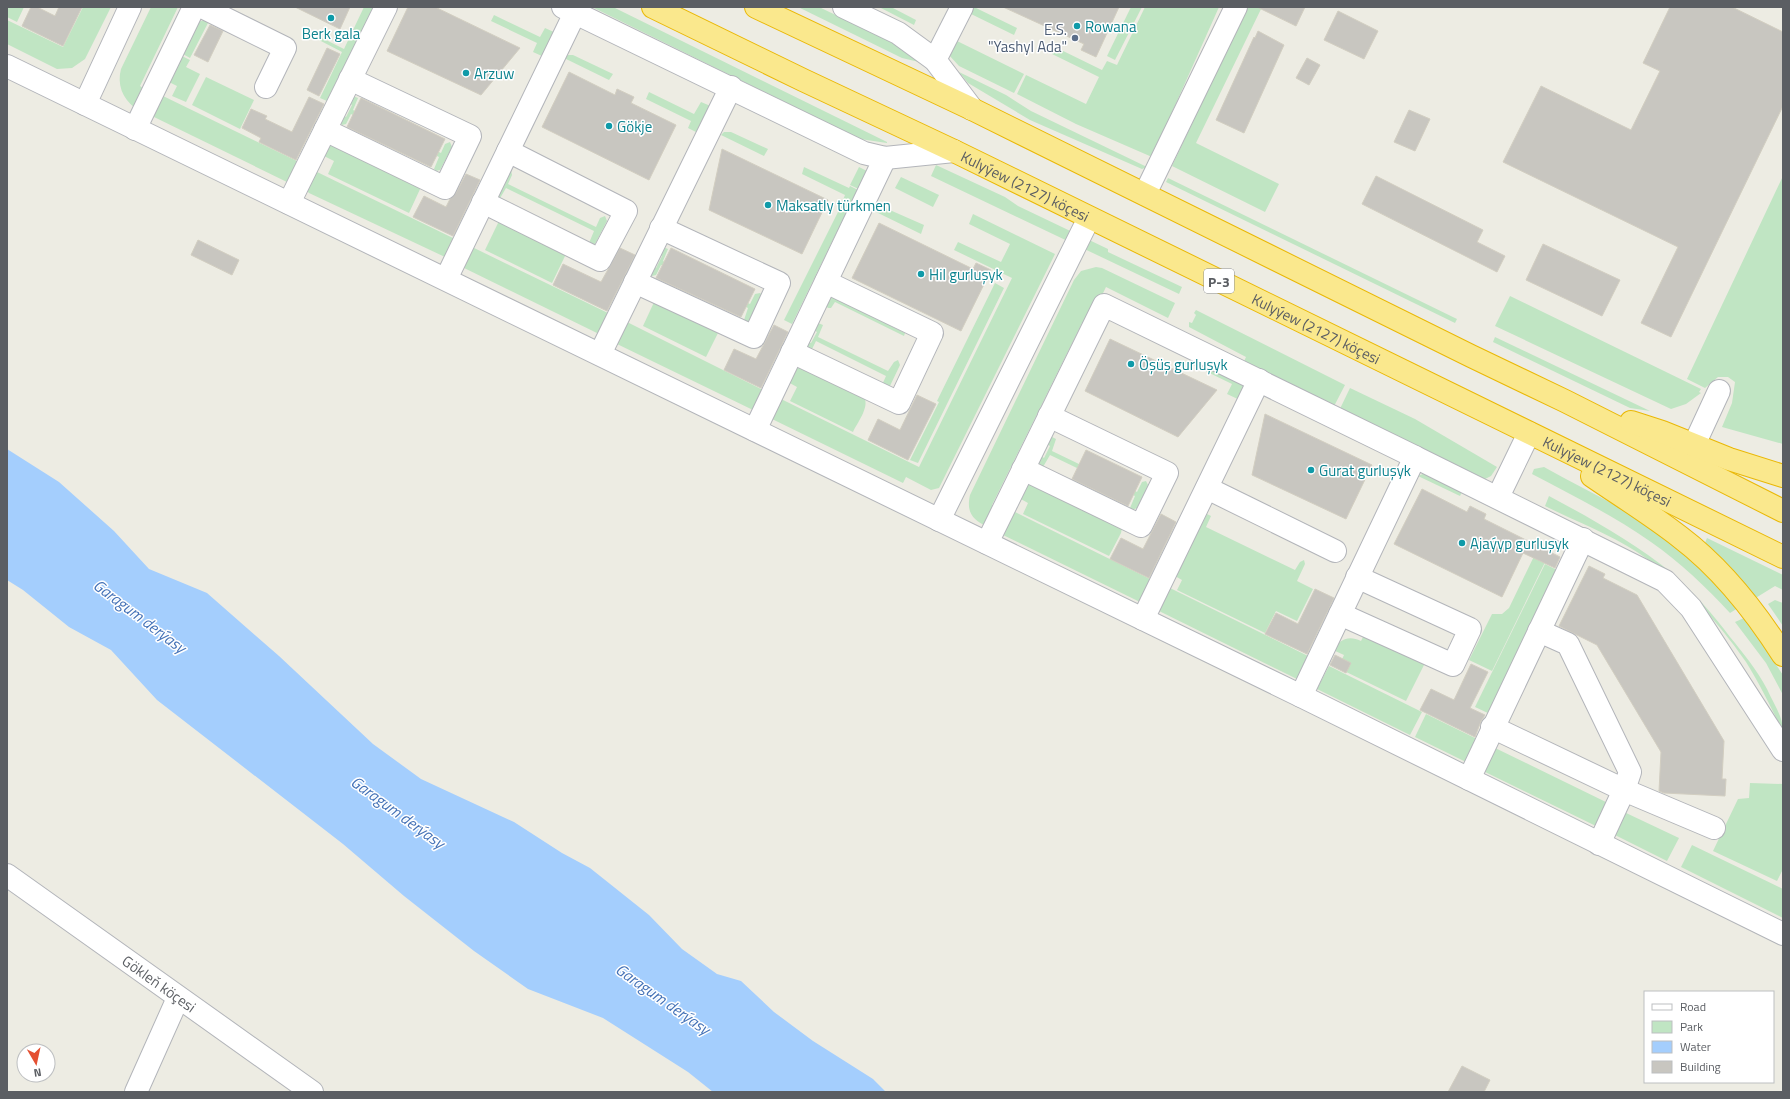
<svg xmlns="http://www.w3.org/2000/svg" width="1790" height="1099" viewBox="0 0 1790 1099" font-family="'Titillium Web',sans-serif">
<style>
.green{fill:#c0e5c3}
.water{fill:#a4cefd}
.building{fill:#c8c6c0;stroke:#d2cec1}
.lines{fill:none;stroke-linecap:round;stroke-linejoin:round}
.minor-casing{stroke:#b3b5ba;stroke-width:24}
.highway-casing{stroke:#eab806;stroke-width:24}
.minor{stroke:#fff;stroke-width:22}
.highway{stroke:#fae88d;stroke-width:22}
.culture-dot{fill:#0f9aa8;stroke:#fff;stroke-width:1.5}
.service-dot{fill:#5c6f8a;stroke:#fff;stroke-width:1.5}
.labels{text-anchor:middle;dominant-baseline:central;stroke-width:3;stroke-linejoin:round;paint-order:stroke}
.shield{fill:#fff;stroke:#8c8e92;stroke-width:1}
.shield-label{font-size:14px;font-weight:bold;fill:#5b5e63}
.culture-label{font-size:15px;fill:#0d838f;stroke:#fff;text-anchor:start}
.service-label{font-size:15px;fill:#4e5e75;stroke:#fff;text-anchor:end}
.street-label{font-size:15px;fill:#5b5e63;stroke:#fff}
.water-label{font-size:16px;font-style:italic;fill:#4472b7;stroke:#fff}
</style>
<rect width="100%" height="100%" fill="#edece3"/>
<g class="green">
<polygon points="7,7 24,7 17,22 7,17"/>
<polygon points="83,7 111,7 85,59 72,68 57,69 7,44 7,20 63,47"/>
<path d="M151,7H178L140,86L144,89L135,108C122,98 117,84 121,69Z"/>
<polygon points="364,7 374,7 327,101 320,98 342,52 319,40 320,37 344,49"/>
<polygon points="592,7 613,7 887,142 887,143 860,139"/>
<polygon points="798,7 819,7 896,44 919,62 902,58"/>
<polygon points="879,7 891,7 916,20 914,25"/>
<polygon points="974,7 1017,28 1014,35 971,14"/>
<polygon points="1131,7 1142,7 1115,60 1107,56"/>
<polygon points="1145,7 1219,7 1152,157 1076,124 1017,94 1026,75 1086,104 1099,77 1052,54 1055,47 1102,70 1107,61 1117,65"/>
<polygon points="1247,7 1262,7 1196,143 1279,184 1265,212 1172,166"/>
<polygon points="494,15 540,37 545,28 556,33 544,57 533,52 537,43 491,21"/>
<polygon points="204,20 209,21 190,58 181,53 198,22"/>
<polygon points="953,39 1024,74 1014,93 959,66 948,54"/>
<polygon points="180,55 190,60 186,67 200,74 186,102 172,96 177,86 167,81"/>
<polygon points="568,55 573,55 613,74 609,80 564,58"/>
<polygon points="959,72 1006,95 1031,111 1147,167 1142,169 1030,120 968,83"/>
<polygon points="206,77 254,100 240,129 192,105"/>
<polygon points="649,92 694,114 701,102 713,107 700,134 688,128 691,121 646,99"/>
<polygon points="161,95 301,163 289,183 154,117 153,116"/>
<polygon points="353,96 358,98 353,110 441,153 445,144 450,142 452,147 440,170 436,171 434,169 439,157 351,114 346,124 342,125 340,123 343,115 346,117 352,105 349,103"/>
<polygon points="724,132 731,132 768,149 764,156 721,135"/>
<polygon points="331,142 421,187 409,213 328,174 334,161 324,156"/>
<polygon points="936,165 1005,197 1018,206 1108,249 1108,252 1182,287 1179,294 931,176"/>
<polygon points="804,167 849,188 850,186 862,192 853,211 841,205 845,195 802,174"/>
<polygon points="859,167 871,173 863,191 850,185"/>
<polygon points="511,170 512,175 508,184 596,227 600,218 605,216 607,221 595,244 593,246 589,243 594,231 506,188 499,200 495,195"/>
<polygon points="315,171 455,239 445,257 309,193 307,191"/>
<polygon points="1783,176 1783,444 1722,427 1732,403 1735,382 1728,377 1718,377 1705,388 1687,379"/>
<polygon points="901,177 939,195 933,207 895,188"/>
<polygon points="1168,178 1457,319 1455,323 1166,182"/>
<polygon points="841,206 848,209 792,324 784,320"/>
<polygon points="883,207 924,225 921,234 874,211"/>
<polygon points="973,214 1055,254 939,488 931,490 906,477 903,483 772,419 777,397 919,467 1012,278 954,250 958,242 1001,262 1010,244 969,224"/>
<polygon points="499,221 566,254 552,283 485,250"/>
<polygon points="470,246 610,314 599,334 460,266"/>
<polygon points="663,247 668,249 663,261 750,304 755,294 760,293 762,295 750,320 748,322 744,320 748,308 661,265 656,275 652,276 650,274 652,266 656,268 662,256 659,254"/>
<path d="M1096,267L1102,268L1175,303L1168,318L1106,287L1087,326L1082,323L992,505L998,508L988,527C973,520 966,513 970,495L1074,280L1081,271Z"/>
<polygon points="995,283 1004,288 918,463 910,460 939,402 937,401"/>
<polygon points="1510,296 1701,389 1699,392 1701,393 1686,404 1671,409 1495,326"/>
<polygon points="832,297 905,333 904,336 835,302 831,308 828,308 826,306 829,298"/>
<polygon points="656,298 720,329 706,357 643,326"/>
<polygon points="1196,310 1345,385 1331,412 1241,368 1246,357 1189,327 1189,322 1192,323 1196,315 1194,313"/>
<polygon points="625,321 765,391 753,410 617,344"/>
<polygon points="818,323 823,325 818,337 888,371 894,362 898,360 900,365 889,388 882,385 886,376 816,341 811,351 805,347 808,342 811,343 817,332 814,330"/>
<polygon points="1495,337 1650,411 1630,408 1493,342"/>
<polygon points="1193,357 1246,385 1242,401 1227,394 1232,384 1189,363"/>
<path d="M801,367L864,397C870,407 857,423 853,432L790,401L797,387L786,381L793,370Z"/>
<polygon points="1350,388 1415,419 1497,467 1491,476 1485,479 1337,415"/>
<polygon points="1052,437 1056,439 1052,451 1137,492 1142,482 1146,481 1148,485 1137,508 1132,510 1130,508 1135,496 1050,455 1043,467 1038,464 1041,456 1044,458 1050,446 1047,444"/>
<path d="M1544,467C1587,491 1634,512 1673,544C1697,563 1717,585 1738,608L1730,613C1706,587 1680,562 1651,542C1614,516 1572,495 1532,474L1534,469Z"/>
<polygon points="1425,473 1463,490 1460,496 1418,476"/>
<polygon points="1029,482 1122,528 1121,533 1109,556 1023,514 1028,503 1019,498"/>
<path d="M1549,496C1592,519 1635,543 1673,574C1694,593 1713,614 1730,637C1744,654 1757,670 1767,689C1773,703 1783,716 1783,731C1771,708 1760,684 1746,662C1717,620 1680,580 1637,552C1609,534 1575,521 1545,506Z"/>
<polygon points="1015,512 1154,581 1142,603 1003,535"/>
<polygon points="1207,514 1211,516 1206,527 1295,570 1300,562 1304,560 1305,564 1297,581 1313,589 1297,621 1276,611 1265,633 1177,590 1182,580 1175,576"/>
<polygon points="1707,538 1783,575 1783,590 1775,586 1754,599 1705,543"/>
<polygon points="1538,548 1549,554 1492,671 1469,660 1492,614 1502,614 1509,608"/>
<polygon points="1545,564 1559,571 1490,714 1475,707"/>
<polygon points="1170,588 1308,656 1297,679 1159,611"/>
<polygon points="1775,600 1783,603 1783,626 1768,604"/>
<polygon points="1744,618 1783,675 1783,695 1766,663 1735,622"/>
<path d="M1366,631L1426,661L1406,701L1338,668L1344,655L1333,650C1340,639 1349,635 1361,641Z"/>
<polygon points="1329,666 1422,712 1410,735 1317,689"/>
<polygon points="1426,714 1477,739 1466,762 1415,737"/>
<polygon points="1491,746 1610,804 1598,827 1479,769"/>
<polygon points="1750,783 1783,784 1783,869 1777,881 1713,851 1738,799 1749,798"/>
<polygon points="1624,812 1679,838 1667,861 1613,834"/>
<polygon points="1692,845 1783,889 1783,918 1681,867"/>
</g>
<polygon class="water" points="7,449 59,482 114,531 149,569 207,593 279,656 373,744 421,779 514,822 562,853 590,868 649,915 682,949 717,974 741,981 774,1012 813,1041 873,1079 886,1092 713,1092 688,1072 603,1018 528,989 474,951 404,896 343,844 157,700 111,650 69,627 23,590 7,580"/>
<g class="building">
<polygon points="31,7 37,7 55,16 59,7 82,7 63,46 22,26"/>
<polygon points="295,7 350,7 340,29"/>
<polygon points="408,7 435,7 520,48 481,95 387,51"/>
<polygon points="1003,7 1119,7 1096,57 1081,50 1084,44"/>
<polygon points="1257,7 1305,7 1296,26"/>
<polygon points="1670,7 1732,7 1783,32 1783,106 1671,337 1641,323 1678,247 1503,162 1541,86 1631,130 1660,71 1643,63"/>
<polygon points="1338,11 1378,31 1364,59 1324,40"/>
<polygon points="210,25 223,31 208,62 194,55"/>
<polygon points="1258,31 1284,45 1244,133 1216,120 1254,37 1255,38"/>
<polygon points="327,48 340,54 319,96 307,90"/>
<polygon points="1307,58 1320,65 1309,85 1296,78"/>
<polygon points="569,72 615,95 617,89 634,97 631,103 676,125 649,180 542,127"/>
<polygon points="309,97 324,104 296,160 259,142 261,138 242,128 251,109 267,116 265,119 292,132"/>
<polygon points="361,98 445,139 431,167 347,127"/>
<polygon points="1409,110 1430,119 1415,151 1394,142"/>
<polygon points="722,149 828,200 802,254 709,210"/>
<polygon points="466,174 480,180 453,236 413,217 424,196 446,207 450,199 456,193"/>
<polygon points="1376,176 1483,230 1477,242 1505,256 1497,272 1362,204"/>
<polygon points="879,223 973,269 976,263 991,270 961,331 852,278"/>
<polygon points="198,240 239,260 232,275 191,255"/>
<polygon points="1543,244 1620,280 1602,316 1526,280"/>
<polygon points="620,248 635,255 607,311 553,285 563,264 601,282"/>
<polygon points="671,248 755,289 741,317 656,278"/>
<polygon points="774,325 788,332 761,388 724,370 734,349 756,359"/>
<polygon points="1110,339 1217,390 1178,437 1085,391"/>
<polygon points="917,395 936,404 908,460 868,440 878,419 900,430"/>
<polygon points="1265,414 1372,465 1346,519 1252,475"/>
<polygon points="1086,450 1142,477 1128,506 1072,479"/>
<polygon points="1422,489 1467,512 1470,506 1486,514 1484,519 1560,557 1555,568 1523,553 1502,597 1394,544"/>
<polygon points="1161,514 1176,522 1149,578 1110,559 1121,538 1143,549"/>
<polygon points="1589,566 1605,574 1603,578 1637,595 1724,741 1722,779 1726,779 1725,796 1664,793 1659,791 1661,752 1597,645 1559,626"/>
<polygon points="1315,589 1334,598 1307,654 1265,634 1276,613 1298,624"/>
<polygon points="1335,655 1351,663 1346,673 1330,665"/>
<polygon points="1471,664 1488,672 1470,708 1485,715 1481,721 1475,737 1420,710 1431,689 1454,700"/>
<polygon points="1462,1066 1490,1080 1484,1092 1448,1092"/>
</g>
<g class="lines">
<g class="minor-casing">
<g id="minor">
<polyline points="202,7 285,48 266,87"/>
<polyline points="563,7 864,153 885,158 954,151"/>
<polyline points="844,7 898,33 935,60 972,109"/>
<polyline points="935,60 962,7"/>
<polyline points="7,66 1301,696 1783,934"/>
<polyline points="85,104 130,7"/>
<polyline points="135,129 194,7"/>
<polyline points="325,130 445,188 470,136 350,79"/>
<polyline points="1145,194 1236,7"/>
<polyline points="483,202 600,260 626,211 508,151"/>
<polyline points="289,203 386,7"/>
<polyline points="446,279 575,13"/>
<polyline points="635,282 754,337 779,283 661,228"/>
<polyline points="792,352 899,403 932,333 826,282"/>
<polyline points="600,354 731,87"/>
<polyline points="755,430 885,158"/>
<polyline points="1694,445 1719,391"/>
<polyline points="1023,469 1141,526 1167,473 1049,416"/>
<polyline points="1207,488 1335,551"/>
<polyline points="1498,497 1529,433"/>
<polyline points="939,520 1089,218"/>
<polyline points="987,543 1104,305 1415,457"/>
<polyline points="1340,614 1453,665 1470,629 1357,577"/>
<polyline points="1143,619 1259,380"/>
<polyline points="1539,631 1568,644 1630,772 1624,790 1599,844"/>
<polyline points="1301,696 1415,457 1665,581 1691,608 1783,750"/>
<polyline points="1492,727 1624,790 1714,828"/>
<polyline points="1469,779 1583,539"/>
<path id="s1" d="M7,875L312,1092"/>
<polyline points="136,1092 178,998"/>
</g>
</g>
<g class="highway-casing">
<g id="highway">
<path id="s2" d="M653,7L803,80L954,151L1783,557"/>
<polyline points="756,7 972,109 1471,356 1565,401 1783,511"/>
<polyline points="1631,422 1662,432 1729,459 1783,476"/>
<path d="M1592,476C1621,496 1652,515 1680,537C1721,568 1755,611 1783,655"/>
</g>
</g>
<use href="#minor" class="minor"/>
<use href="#highway" class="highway"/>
</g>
<g class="culture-dot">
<circle cx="331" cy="18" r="4"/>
<circle cx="1077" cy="26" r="4"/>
<circle cx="466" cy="73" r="4"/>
<circle cx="609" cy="126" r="4"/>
<circle cx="768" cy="205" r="4"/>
<circle cx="921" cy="274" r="4"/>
<circle cx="1131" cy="364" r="4"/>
<circle cx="1311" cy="470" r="4"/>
<circle cx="1462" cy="543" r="4"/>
</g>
<circle class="service-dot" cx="1075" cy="38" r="4"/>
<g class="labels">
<rect class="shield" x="1204" y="269" width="30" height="24" rx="3"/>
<g class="shield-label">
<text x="1219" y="281">P-3</text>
</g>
<g class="culture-label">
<text x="1085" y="26">Rowana</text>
<text x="331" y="33" text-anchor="middle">Berk gala</text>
<text x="474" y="73">Arzuw</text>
<text x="617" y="126">Gökje</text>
<text x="776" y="205">Maksatly türkmen</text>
<text x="929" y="274">Hil gurluşyk</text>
<text x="1139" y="364">Öşüş gurluşyk</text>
<text x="1319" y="470">Gurat gurluşyk</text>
<text x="1470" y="543">Ajaýyp gurluşyk</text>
</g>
<g class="service-label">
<text x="1067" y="29">E.S.<tspan x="1067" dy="17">"Yashyl Ada"</tspan></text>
</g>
<g class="street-label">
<text stroke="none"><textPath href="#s2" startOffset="413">Kulyýew (2127) köçesi</textPath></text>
<text stroke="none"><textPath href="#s2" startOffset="737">Kulyýew (2127) köçesi</textPath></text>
<text stroke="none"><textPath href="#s2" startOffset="1061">Kulyýew (2127) köçesi</textPath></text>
<text stroke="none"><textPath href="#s1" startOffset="187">Gökleň köçesi</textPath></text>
</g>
<g class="water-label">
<text transform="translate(140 616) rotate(37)">Garagum derýasy</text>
<text transform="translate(398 812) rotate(36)">Garagum derýasy</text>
<text transform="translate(663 999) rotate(35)">Garagum derýasy</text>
</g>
</g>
<rect width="1790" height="1099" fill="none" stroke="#5b5e63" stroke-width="16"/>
<rect x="1644" y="991" width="130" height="92" fill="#ffffff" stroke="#bdbfc1"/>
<rect x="1652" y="1004" width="20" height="6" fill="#ffffff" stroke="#bdbfc1"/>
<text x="1680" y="1011" font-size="12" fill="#5b5e63">Road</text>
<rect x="1652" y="1021" width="20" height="12" fill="#c0e5c3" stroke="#bdbfc1"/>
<text x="1680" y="1031" font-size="12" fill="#5b5e63">Park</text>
<rect x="1652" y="1041" width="20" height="12" fill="#a4cefd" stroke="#bdbfc1"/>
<text x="1680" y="1051" font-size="12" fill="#5b5e63">Water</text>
<rect x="1652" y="1061" width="20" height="12" fill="#c8c6c0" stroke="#bdbfc1"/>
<text x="1680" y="1071" font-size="12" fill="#5b5e63">Building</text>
<g transform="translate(36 1063) rotate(171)"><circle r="19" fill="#ffffff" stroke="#bdbfc1"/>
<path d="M0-3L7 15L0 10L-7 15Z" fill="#e45032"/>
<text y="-6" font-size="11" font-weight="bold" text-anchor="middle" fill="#5b5e63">N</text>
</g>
</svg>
